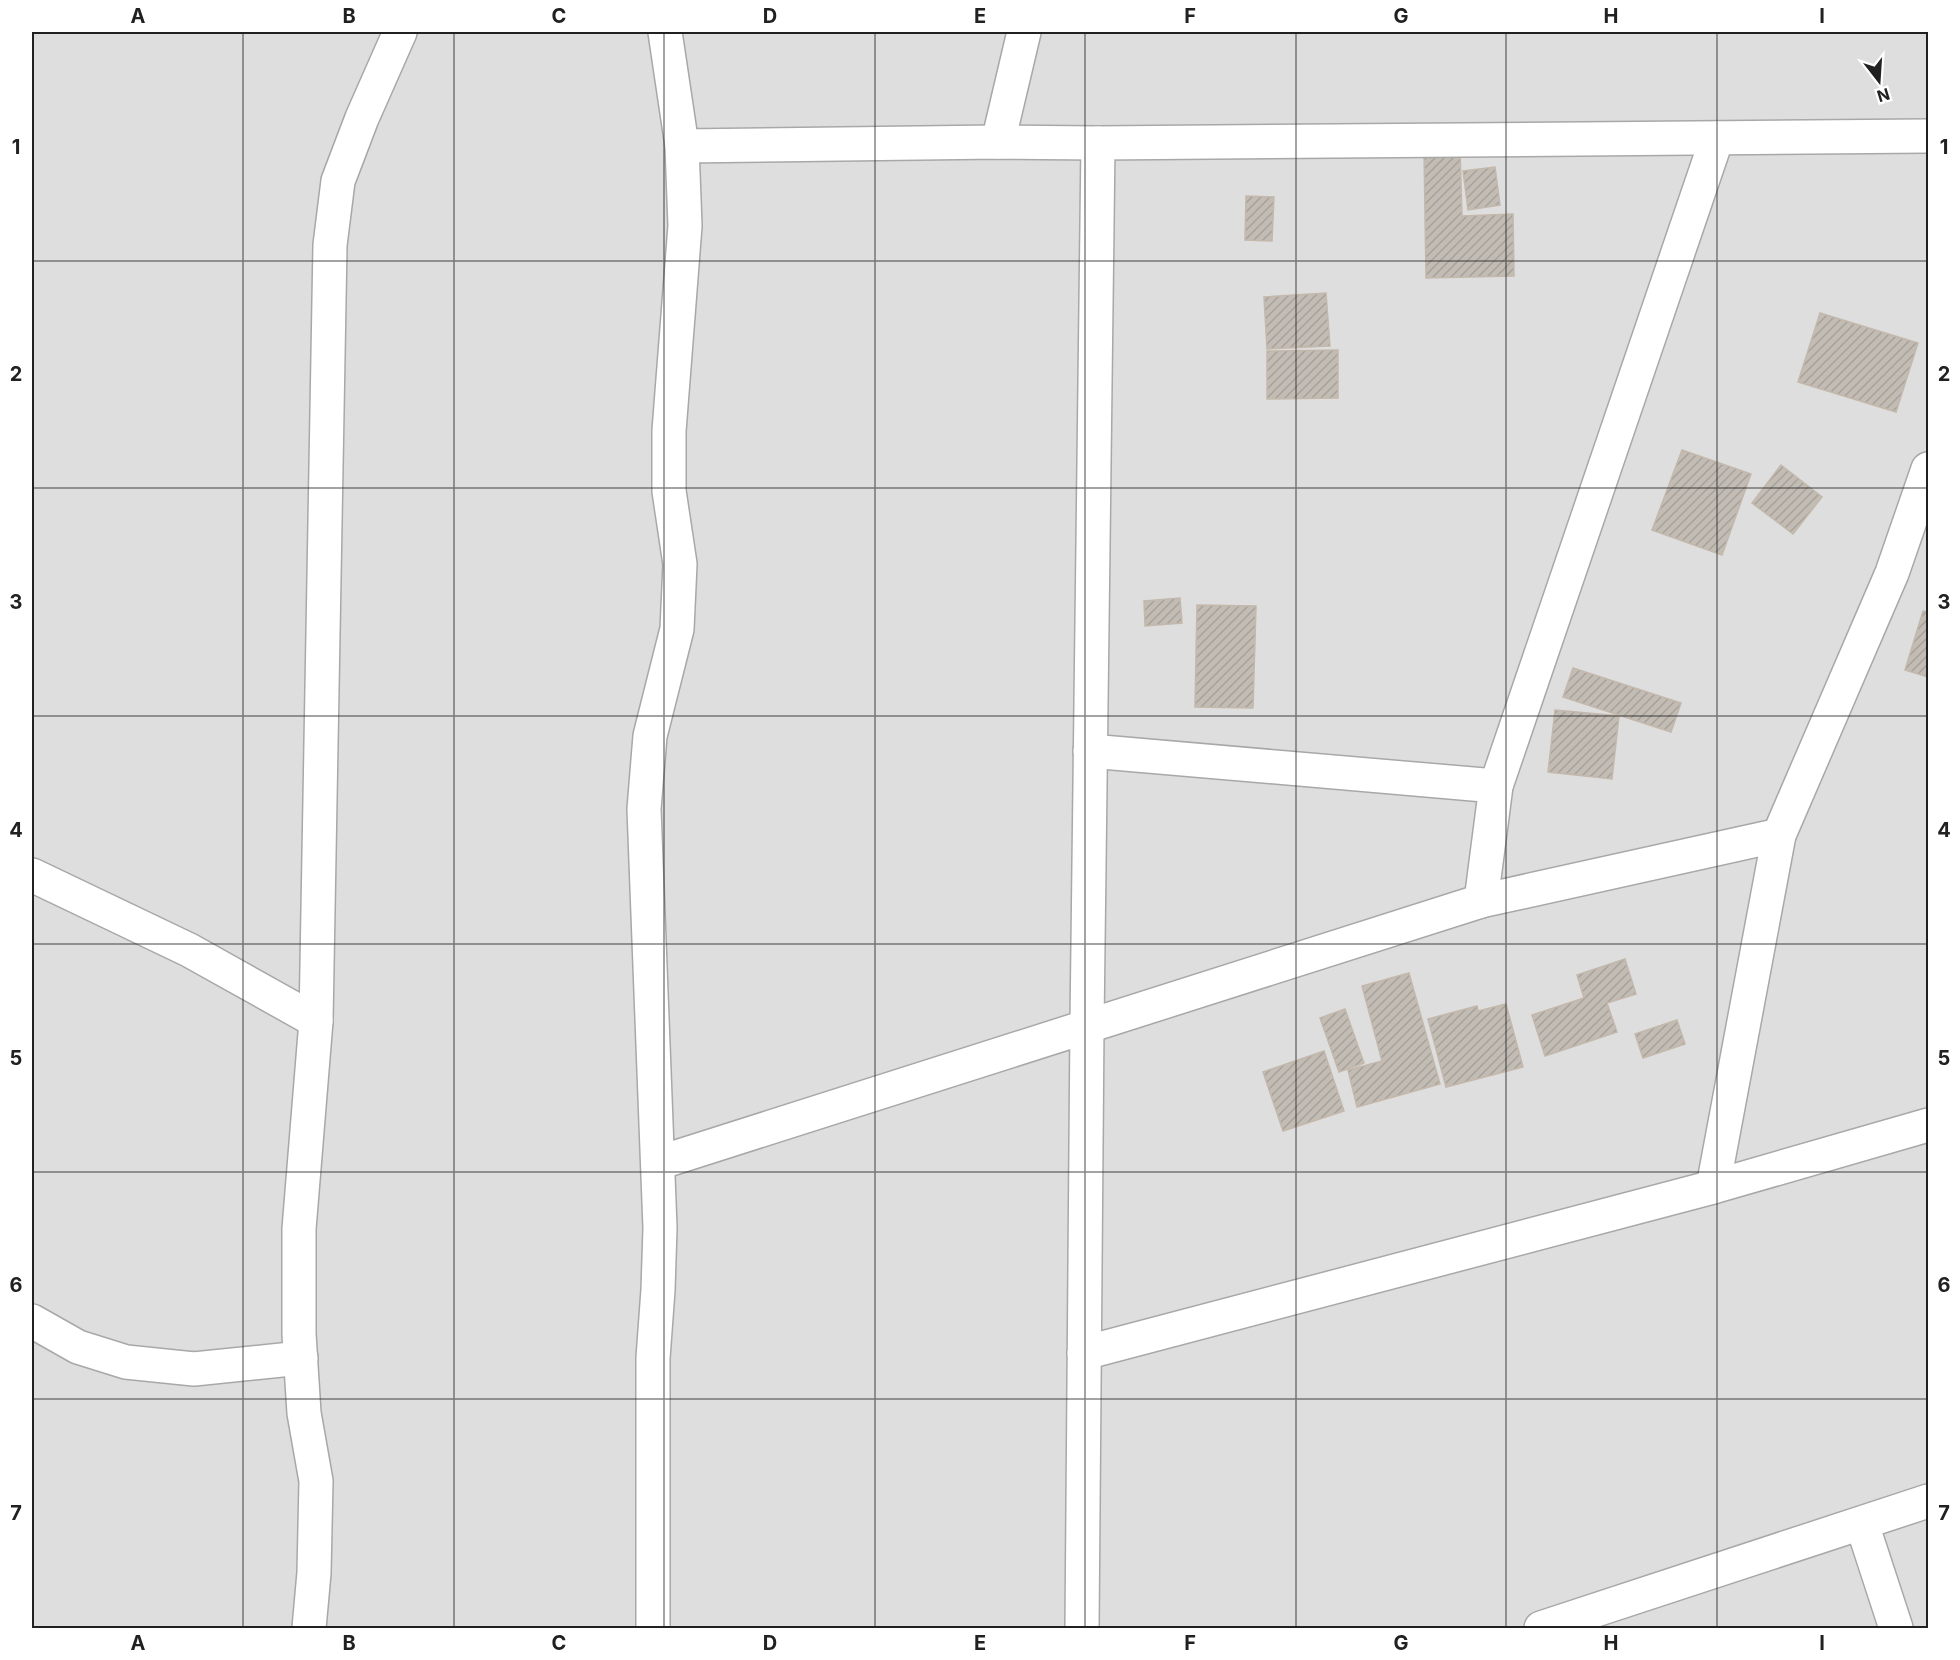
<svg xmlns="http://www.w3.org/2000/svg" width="1960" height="1660" viewBox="0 0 1960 1660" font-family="Inter,sans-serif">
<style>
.residential{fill:#dfdede}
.building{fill:url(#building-hatch);stroke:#c3b8ab;stroke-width:1.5}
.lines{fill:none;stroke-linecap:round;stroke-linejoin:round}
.minor-casing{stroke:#a8a8a8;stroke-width:36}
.minor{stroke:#fff;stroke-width:33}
.grid{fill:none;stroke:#212121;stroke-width:1.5;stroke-opacity:0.55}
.neatline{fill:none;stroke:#212121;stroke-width:2}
.grid-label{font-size:20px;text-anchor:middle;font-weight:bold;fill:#212121}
</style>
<defs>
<pattern id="building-hatch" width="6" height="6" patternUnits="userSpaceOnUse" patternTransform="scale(1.5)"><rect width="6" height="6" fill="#c2bcb4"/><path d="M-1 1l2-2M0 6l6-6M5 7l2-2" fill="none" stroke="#a6a19a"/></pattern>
</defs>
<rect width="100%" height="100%" fill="#f1efe8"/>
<rect class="residential" x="32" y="32" width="1896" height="1596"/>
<g class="building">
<polygon points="1460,149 1462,216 1513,214 1514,276 1426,278 1424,150"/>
<polygon points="1495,167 1500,205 1468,210 1463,171"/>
<polygon points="1246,196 1274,197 1272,241 1245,240"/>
<polygon points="1326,293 1330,346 1267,349 1264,297"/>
<polygon points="1820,313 1918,343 1896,412 1798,382"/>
<polygon points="1338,350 1338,398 1267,399 1267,351"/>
<polygon points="1682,450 1751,474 1722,555 1652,530"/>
<polygon points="1781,465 1822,497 1793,534 1752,503"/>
<polygon points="1180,598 1182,623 1145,626 1144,601"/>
<polygon points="1197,605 1256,606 1253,708 1195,707"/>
<polygon points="1923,611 1928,612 1928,677 1905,670"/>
<polygon points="1573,668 1681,703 1671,732 1563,697"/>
<polygon points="1555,710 1619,716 1612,779 1548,772"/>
<polygon points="1625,959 1636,994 1607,1003 1617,1032 1545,1056 1532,1015 1584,998 1577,975"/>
<polygon points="1409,973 1440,1084 1357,1107 1348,1070 1382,1061 1362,986"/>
<polygon points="1506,1004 1523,1067 1446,1087 1428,1019 1477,1006 1478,1011"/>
<polygon points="1345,1009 1364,1063 1339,1072 1320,1018"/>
<polygon points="1677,1020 1685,1044 1643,1058 1635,1034"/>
<polygon points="1324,1051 1344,1111 1283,1131 1263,1072"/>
</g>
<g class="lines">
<g class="minor-casing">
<g id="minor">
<polyline points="998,142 1024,32"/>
<polyline points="682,146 998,142 1098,143 1928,136"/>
<polyline points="1090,751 1496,786"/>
<polyline points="32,875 189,950 316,1021"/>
<polyline points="1481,901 1496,786 1717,138"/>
<polyline points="658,1163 1481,901 1779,835 1892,573 1928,469"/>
<polyline points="1713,1187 1928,1125"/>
<polyline points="32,1321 78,1347 126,1362 194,1369 301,1358"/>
<polyline points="1084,1353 1713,1187 1779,835"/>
<polyline points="1862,1524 1896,1628"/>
<polyline points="309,1628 314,1573 316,1481 304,1413 299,1334 299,1229 316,1021 330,245 338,181 362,118 400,32"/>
<polyline points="653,1628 653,1358 658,1290 660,1228 644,809 650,736 677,629 680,564 669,491 669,431 685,226 682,146 665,32"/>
<polyline points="1082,1628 1087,1025 1098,143"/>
<polyline points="1541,1628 1928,1501"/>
</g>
</g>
<use href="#minor" class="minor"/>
</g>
<path class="grid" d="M243,32V1628M454,32V1628M664,32V1628M875,32V1628M1085,32V1628M1296,32V1628M1506,32V1628M1717,32V1628M32,261H1928M32,488H1928M32,716H1928M32,944H1928M32,1172H1928M32,1399H1928"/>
<rect width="1960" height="1660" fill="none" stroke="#ffffff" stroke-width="66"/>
<g transform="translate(1879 81) rotate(163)" stroke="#ffffff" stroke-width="4.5" paint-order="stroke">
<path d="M0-4.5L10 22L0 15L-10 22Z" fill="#212121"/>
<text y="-9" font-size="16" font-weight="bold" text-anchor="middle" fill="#212121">N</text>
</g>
<rect x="33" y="33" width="1894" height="1594" class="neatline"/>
<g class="grid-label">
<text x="138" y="23">A</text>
<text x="349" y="23">B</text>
<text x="559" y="23">C</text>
<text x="770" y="23">D</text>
<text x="980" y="23">E</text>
<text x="1190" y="23">F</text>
<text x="1401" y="23">G</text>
<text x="1611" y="23">H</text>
<text x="1822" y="23">I</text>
<text x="16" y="154">1</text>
<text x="1944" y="154">1</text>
<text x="16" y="381">2</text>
<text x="1944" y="381">2</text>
<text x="16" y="609">3</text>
<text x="1944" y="609">3</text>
<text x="16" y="837">4</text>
<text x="1944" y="837">4</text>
<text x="16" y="1065">5</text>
<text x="1944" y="1065">5</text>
<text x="16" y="1292">6</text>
<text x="1944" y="1292">6</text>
<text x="16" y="1520">7</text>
<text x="1944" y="1520">7</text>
<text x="138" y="1650">A</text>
<text x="349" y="1650">B</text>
<text x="559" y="1650">C</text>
<text x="770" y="1650">D</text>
<text x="980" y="1650">E</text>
<text x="1190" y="1650">F</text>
<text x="1401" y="1650">G</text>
<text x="1611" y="1650">H</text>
<text x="1822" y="1650">I</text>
</g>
</svg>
